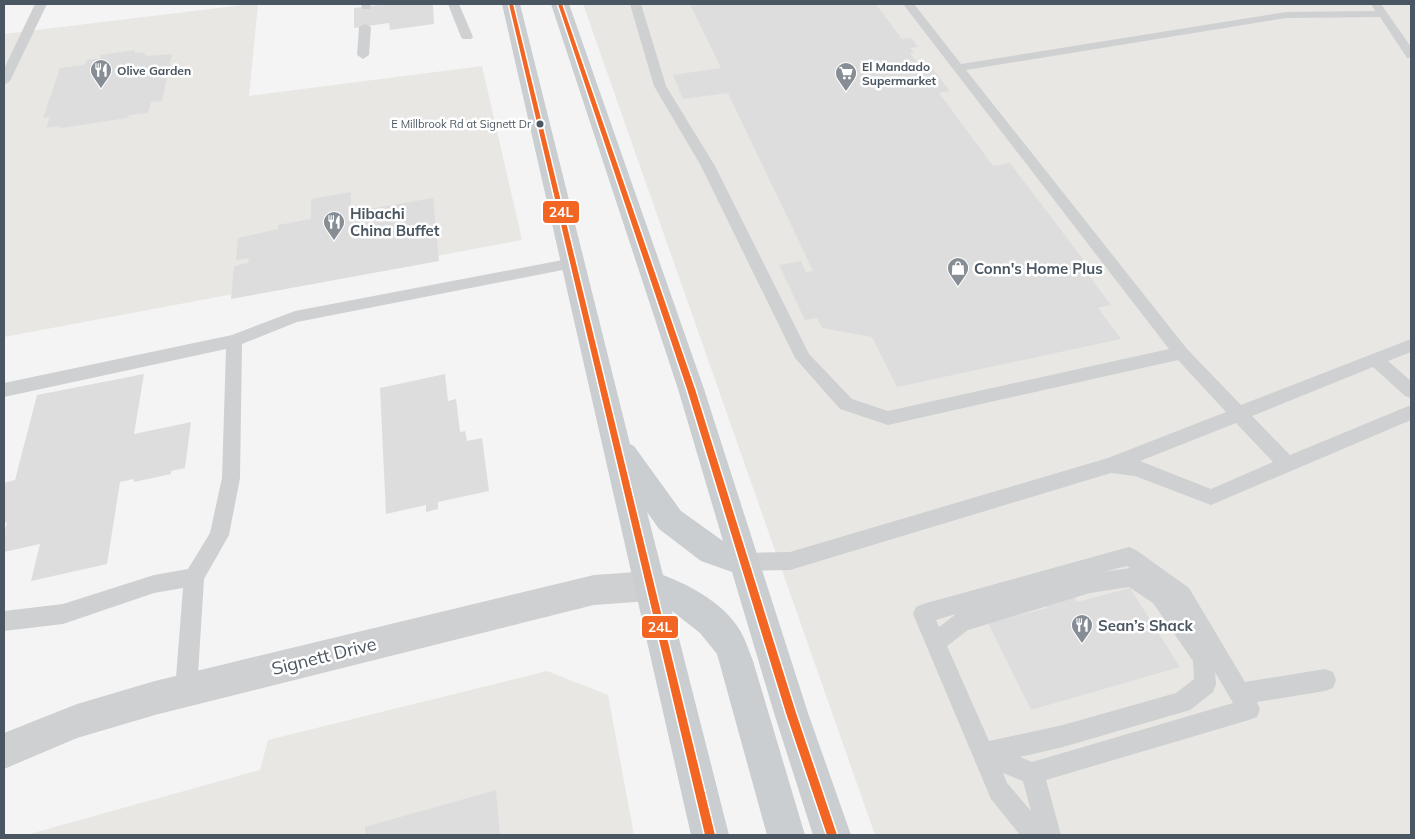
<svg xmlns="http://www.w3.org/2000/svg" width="1415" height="839" viewBox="0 0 1415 839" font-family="Mulish,sans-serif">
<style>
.commercial{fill:#e8e7e3}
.building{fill:#ddddde}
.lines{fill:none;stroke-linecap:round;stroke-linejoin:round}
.service{fill:#ced0d2;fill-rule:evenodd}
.minor{fill:#ced0d2;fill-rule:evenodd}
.primary{fill:#caced1;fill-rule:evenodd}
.bus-1-casing{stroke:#fff;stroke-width:3}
.bus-1{fill:#f26522;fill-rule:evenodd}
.bus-dot{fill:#4a5661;stroke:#fff;stroke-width:2}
.labels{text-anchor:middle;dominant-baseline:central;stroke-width:5;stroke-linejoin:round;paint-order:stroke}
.far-bus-label{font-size:11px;fill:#4a5661;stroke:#fff;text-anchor:end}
.far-poi-label{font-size:12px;font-weight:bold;fill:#4a5661;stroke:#fff;text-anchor:start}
.poi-label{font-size:15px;font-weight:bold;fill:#4a5661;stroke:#fff;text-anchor:start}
.near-street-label{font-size:18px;fill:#4a5661;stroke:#fff}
.line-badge{stroke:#fff;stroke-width:2}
.badge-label{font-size:14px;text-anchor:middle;font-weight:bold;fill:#fff}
</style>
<rect width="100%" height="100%" fill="#f4f4f4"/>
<g class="commercial">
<polygon points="251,4 258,4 249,96 482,66 522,240 4,337 4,34"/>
<polygon points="583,4 1411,4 1411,835 875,835"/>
<polygon points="547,671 608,695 634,835 26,835 260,770 268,740"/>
</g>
<g class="building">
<polygon points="388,4 433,4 434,24 390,30 389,23 354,28 354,8"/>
<polygon points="690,4 876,4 902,39 911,38 918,47 910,48 914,53 910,53 922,69 932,68 950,91 939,93 993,166 1010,163 1089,267 1083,268 1111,305 1098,308 1121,339 897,387 872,337 822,328 817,318 805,320 779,265 801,261 806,272 813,271 728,93 683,99 673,75 721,68"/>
<polygon points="135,50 135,53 143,52 146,56 172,54 162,101 151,102 148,113 130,115 127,118 61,128 59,126 46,128 50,117 43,118 60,68 84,65 87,60 100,58 101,55"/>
<polygon points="351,192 351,212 433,198 439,261 231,299 234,266 248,263 249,258 236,260 238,238 278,229 278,225 311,219 311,199"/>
<polygon points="144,374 134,434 191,422 185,468 171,471 171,474 134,482 134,479 120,482 107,564 31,581 40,544 4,552 4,534 7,522 4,523 4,483 15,480 37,395"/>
<polygon points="445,374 448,401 456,399 460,432 465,431 467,441 482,438 489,491 438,502 438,509 426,512 426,505 386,514 380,388"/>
<polygon points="1130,588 1180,667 1031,710 988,623 1047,608 1045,602 1074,595 1077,602"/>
<polygon points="496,790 500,835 365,835 365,827"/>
</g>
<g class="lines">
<g class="service">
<polygon points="35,4 47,4 10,81 4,85 4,69"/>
<polygon points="361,4 371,4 370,9 362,9"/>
<polygon points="448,4 459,4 473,37 471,39 463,39 461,37"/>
<path d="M630,4H641L666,86L715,166L809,354L852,399L888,411L1169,349L903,4H914L961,64L1286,12L1375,11L1371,4H1381L1411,47V58H1407L1380,17L1286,18L966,70L1187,349L1241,405L1411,339V352L1388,361L1411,381V398L1405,396L1373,367L1252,416L1290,455L1411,405V420L1211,505L1135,476L1111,473L790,570L744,571L737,568L734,562L737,556L744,553L790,552L1108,458L1226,412L1178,360L888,425L840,409L795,358L701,166L654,86ZM1236,423L1273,462L1211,489L1140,461Z"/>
<polygon points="365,24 371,27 369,55 363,59 357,55 359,27"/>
<polygon points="573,258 578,259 581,263 578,267 297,322 242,344 240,478 229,535 204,579 197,690 194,698 186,701 178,698 175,690 183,588 154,593 63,624 4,631 4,611 63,604 154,575 188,569 210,533 222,478 226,349 4,397 4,383 232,335 295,311"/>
<path d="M1129,547L1136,550L1189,588L1245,682L1325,669L1333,672L1336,680L1333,688L1325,691L1257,702L1260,709L1257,717L1249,720L1046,780L1061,835H1020L991,799L913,614L916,607L923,604ZM1127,566L1130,568L1103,572ZM1129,587L1153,603L1193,661L1194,679L1176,693L1063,725L989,741L947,646L968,630L1090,593ZM956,614L955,615L939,627L936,620ZM1215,672L1233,703L1032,762L1020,757L1063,747L1190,710L1213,692L1216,684ZM1003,773L1023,781L1031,811L1007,783Z"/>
</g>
<polygon class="minor" points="650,571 661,576 666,586 661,596 650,601 594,605 155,715 77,738 4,769 4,733 77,704 155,681 594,575"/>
<path class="primary" d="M502,4H520L630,444L634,446L681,511L723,541L678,389L551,4H569L704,389L808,713L851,835H813L774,713L732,572L701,561L659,529L647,512L663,575C692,586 725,604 741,632C746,641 749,651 753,661L805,835H767L717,654L700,633L672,611L729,835H691Z"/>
<g class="bus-1-casing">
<g id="bus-1">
<polygon points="509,4 513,4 715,835 705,835"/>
<polygon points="558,4 562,4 695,389 796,713 837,835 827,835 786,713 687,389"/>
</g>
</g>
<use href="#bus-1" class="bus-1"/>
</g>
<defs>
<g id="restaurant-pin" transform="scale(1.125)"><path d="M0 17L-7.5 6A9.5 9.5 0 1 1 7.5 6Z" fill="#868d94" stroke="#fff"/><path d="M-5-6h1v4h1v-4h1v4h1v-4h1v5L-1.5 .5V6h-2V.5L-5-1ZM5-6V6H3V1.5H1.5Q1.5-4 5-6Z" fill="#fff"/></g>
<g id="supermarket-pin" transform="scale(1.125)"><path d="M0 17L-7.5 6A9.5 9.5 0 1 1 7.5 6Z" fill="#868d94" stroke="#fff"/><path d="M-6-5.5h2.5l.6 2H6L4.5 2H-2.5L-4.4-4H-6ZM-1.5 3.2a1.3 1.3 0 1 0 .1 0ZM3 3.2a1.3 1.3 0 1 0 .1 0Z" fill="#fff"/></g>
<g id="shop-pin" transform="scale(1.125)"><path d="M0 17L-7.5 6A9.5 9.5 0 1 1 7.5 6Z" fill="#868d94" stroke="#fff"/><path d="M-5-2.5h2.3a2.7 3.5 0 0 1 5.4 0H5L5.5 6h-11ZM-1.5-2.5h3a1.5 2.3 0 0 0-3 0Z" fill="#fff"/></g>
</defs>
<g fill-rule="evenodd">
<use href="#restaurant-pin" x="101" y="70"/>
<use href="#supermarket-pin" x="846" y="73"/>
<use href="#restaurant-pin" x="334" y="222"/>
<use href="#shop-pin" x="958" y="268"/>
<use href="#restaurant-pin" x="1082" y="625"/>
</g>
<circle class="bus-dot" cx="540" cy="124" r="4.5"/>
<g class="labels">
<g class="far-bus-label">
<text x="531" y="124">E Millbrook Rd at Signett Dr</text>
</g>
<g class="far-poi-label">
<text x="862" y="66">El Mandado<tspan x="862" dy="14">Supermarket</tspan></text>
<text x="117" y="70">Olive Garden</text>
</g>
<g class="poi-label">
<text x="350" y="213">Hibachi<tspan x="350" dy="17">China Buffet</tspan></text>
<text x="974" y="268">Conn's Home Plus</text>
<text x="1098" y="625">Sean’s Shack</text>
</g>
<g class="near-street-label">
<text transform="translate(324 656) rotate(-14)">Signett Drive</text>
</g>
</g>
<g class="line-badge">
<rect x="542" y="200" width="38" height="24" rx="5" fill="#f26522"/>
<rect x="641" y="615" width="38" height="24" rx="5" fill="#f26522"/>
</g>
<g class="badge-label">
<text x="561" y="217">24L</text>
<text x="660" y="632">24L</text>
</g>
<rect width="1415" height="839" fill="none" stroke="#4a5661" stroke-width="10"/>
</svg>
